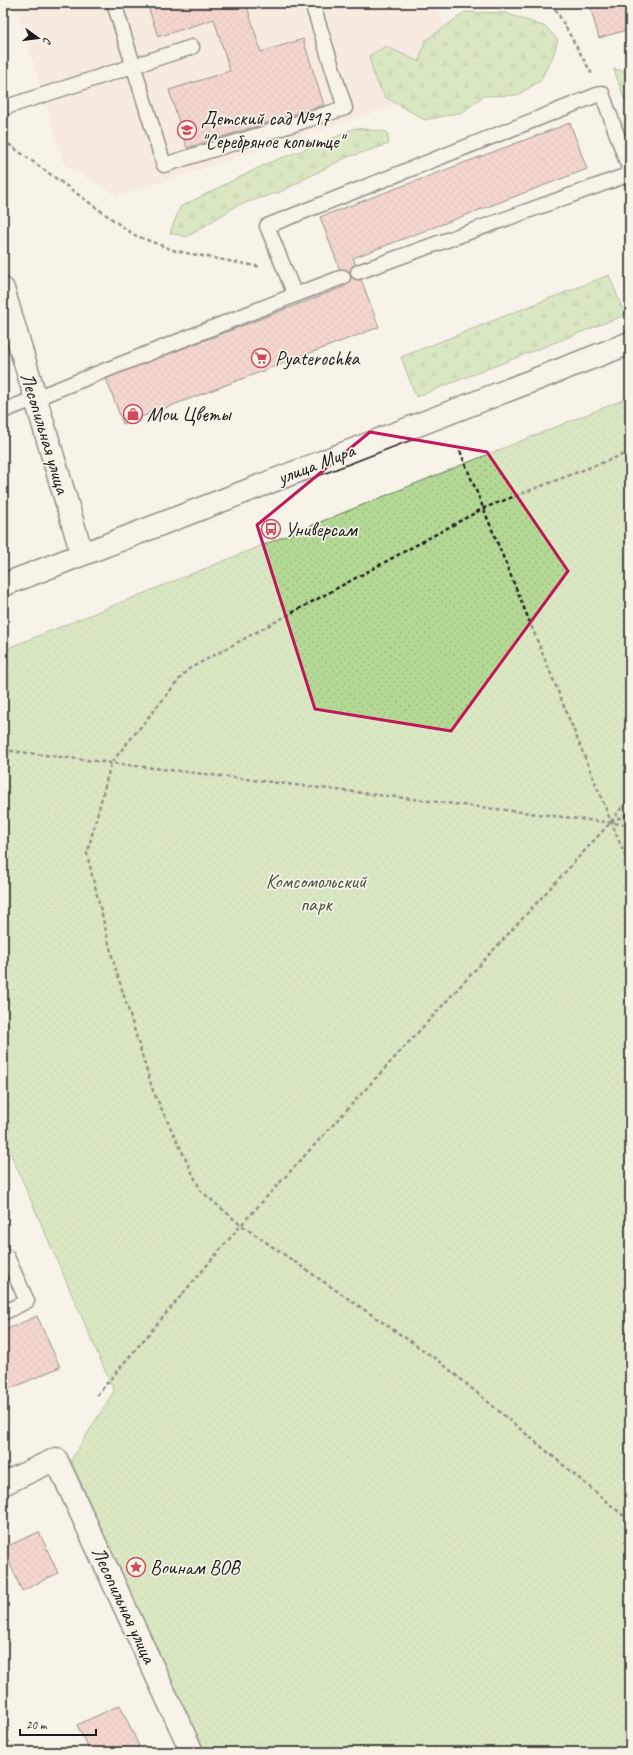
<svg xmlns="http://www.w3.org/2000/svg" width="633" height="1755" viewBox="0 0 633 1755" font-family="Caveat,sans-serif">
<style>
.built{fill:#f5e0d8}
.forest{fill:url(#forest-firs);stroke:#687a58}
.park{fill:url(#park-dots);stroke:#687a58}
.building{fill:url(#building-cross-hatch);stroke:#1c1c1c}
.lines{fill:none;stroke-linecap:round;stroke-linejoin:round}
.lane-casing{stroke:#1c1c1c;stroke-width:17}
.street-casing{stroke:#1c1c1c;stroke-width:25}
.secondary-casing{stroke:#1c1c1c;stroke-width:25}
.path{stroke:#1c1c1c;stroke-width:2.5;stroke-dasharray:4 3;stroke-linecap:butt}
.lane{stroke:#f7f3e8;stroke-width:14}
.street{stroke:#f7f3e8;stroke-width:22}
.secondary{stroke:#f7f3e8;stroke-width:22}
.marked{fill:none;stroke:#c2185b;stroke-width:3;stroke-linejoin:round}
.labels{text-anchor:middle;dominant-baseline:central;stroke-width:3.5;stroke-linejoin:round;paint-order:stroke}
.poi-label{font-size:20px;fill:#1c1c1c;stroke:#f7f3e8;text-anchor:start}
.street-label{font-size:20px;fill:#1c1c1c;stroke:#f7f3e8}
.park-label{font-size:20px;fill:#4a5540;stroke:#f7f3e8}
</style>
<defs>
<pattern id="forest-firs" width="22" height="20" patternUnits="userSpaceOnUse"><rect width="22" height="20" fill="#b4d995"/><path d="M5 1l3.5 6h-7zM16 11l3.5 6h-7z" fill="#9aba80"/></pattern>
<pattern id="park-dots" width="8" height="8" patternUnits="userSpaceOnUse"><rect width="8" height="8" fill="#b4d995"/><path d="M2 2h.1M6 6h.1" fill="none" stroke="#9aba80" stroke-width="1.8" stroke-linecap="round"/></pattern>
<pattern id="building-cross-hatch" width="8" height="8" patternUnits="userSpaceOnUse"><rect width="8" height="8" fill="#f0b4b1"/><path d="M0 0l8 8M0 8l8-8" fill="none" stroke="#cd9a98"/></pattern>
</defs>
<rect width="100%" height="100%" fill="#f7f3e8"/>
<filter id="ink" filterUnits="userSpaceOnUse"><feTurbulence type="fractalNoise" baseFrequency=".025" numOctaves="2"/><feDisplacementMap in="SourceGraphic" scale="8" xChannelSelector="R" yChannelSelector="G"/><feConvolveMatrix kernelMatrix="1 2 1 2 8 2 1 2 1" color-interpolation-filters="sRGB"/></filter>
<g filter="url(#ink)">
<polygon class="built" points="15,3 435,3 468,82 118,196 64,164"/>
<g class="forest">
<polygon points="465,12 505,13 546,27 558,40 553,56 540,81 518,95 483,96 463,112 425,120 385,97 374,76 369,56 386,46 419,62 425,41"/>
<polygon points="614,69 630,72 630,105 624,99"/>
<polygon points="355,128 387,132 389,144 345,158 280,192 238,205 187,237 170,233 180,207 268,163 327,141"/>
<polygon points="609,275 625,315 416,397 401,357"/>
</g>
<polygon class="park" points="630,397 630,1752 200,1752 71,1460 114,1391 3,1136 3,650"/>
<g class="building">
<polygon points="147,3 247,3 246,3 261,52 303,39 324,105 187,148 169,90 230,71 214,19 158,37"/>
<polygon points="589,3 630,3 630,29 599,38"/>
<polygon points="570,123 587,169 353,258 379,327 123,424 106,378 346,286 320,217"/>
<polygon points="37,1316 60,1367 3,1392 3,1331"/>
<polygon points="39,1532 58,1573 22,1591 3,1548"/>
<polygon points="120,1705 139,1746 126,1752 90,1752 77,1725"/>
</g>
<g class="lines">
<g class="lane-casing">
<g id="lane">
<polyline points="114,3 164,165 345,108 312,3"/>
<polyline points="3,108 192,47"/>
<polyline points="358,272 630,174"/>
<polyline points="295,295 343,277"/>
<polyline points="3,411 295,295 267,226 602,93 630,171"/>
<polyline points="3,1259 7,1257 27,1301 3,1313"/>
</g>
</g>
<g class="street-casing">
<g id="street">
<polyline points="3,289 82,554"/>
<polyline points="3,1484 56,1459 192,1752"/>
</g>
</g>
<g class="secondary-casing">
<polyline id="secondary" points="3,585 630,343"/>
</g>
<g class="path">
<polyline points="552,3 593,76"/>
<polyline points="3,140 134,235 176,251 261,267"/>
<polyline points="460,451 630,868"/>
<polyline points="630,452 484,508 187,670 111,763 87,854 113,960 153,1091 201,1191 241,1225 439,1361 630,1521"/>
<polyline points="3,750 630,825"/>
<polyline points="611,822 630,813"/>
<polyline points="97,1395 241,1225 610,823 630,797"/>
</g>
<use href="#lane" class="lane"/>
<use href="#street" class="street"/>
<use href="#secondary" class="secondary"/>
</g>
</g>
<path d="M0 0H633V1755H0ZM370,432L487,452L568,571L451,731L315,709L257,525Z" fill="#f7f3e8" fill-opacity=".55" fill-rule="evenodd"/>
<path class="marked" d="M370,432L487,452L568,571L451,731L315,709L257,525Z"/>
<defs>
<g id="school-ring" transform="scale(1)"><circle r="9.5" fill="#f7f3e8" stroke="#d1495b" stroke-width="1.5"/><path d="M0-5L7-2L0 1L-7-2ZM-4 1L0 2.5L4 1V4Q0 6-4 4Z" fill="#d1495b"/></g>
<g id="supermarket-ring" transform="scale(1)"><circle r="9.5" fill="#f7f3e8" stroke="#d1495b" stroke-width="1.5"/><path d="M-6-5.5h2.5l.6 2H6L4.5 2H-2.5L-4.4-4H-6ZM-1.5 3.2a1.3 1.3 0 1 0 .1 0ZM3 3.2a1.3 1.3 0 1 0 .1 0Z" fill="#d1495b"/></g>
<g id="shop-ring" transform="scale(1)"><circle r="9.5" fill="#f7f3e8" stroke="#d1495b" stroke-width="1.5"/><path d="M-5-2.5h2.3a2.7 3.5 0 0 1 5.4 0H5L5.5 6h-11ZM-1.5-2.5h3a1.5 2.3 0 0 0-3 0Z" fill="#d1495b"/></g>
<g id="bus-ring" transform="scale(1)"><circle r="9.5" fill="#f7f3e8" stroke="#d1495b" stroke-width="1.5"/><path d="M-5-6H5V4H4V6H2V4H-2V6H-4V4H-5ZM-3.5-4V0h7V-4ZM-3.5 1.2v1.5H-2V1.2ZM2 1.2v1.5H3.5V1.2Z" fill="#d1495b"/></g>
<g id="sight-ring" transform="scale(1)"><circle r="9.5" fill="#f7f3e8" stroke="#d1495b" stroke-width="1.5"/><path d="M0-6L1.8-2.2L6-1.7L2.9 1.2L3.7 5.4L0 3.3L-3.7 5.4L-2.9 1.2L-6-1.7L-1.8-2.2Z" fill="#d1495b"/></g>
</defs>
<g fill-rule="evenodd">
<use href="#school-ring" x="187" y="130"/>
<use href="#supermarket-ring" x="261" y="358"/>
<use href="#shop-ring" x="133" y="414"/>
<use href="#bus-ring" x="271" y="529"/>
<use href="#sight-ring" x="136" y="1567"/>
</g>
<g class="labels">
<g class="poi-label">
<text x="201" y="118">Детский сад №17<tspan x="201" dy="23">"Серебряное копытце"</tspan></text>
<text x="275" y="358">Pyaterochka</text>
<text x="147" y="414">Мои Цветы</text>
<text x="285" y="529">Универсам</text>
<text x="150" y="1567">Воинам ВОВ</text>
</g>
<g class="street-label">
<text transform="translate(45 433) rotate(73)">Лесопильная улица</text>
<text transform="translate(316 464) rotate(-21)">улица Мира</text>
<text transform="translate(124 1605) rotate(65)">Лесопильная улица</text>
</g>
<g class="park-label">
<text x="316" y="881">Комсомольский<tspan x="316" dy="23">парк</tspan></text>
</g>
</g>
<rect width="633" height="1755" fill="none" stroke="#f7f3e8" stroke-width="16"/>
<rect x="8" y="8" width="617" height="1739" fill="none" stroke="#1c1c1c" stroke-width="1.5" filter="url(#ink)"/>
<g transform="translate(38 38) rotate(104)" stroke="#f7f3e8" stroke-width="3" paint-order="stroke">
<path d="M0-3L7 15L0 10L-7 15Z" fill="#1c1c1c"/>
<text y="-6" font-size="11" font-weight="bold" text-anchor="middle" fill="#1c1c1c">С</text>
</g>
<path d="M20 1729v6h76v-6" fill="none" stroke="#1c1c1c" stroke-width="2"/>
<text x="26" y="1729" font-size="12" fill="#1c1c1c" stroke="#f7f3e8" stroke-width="3" paint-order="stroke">20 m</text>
</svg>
